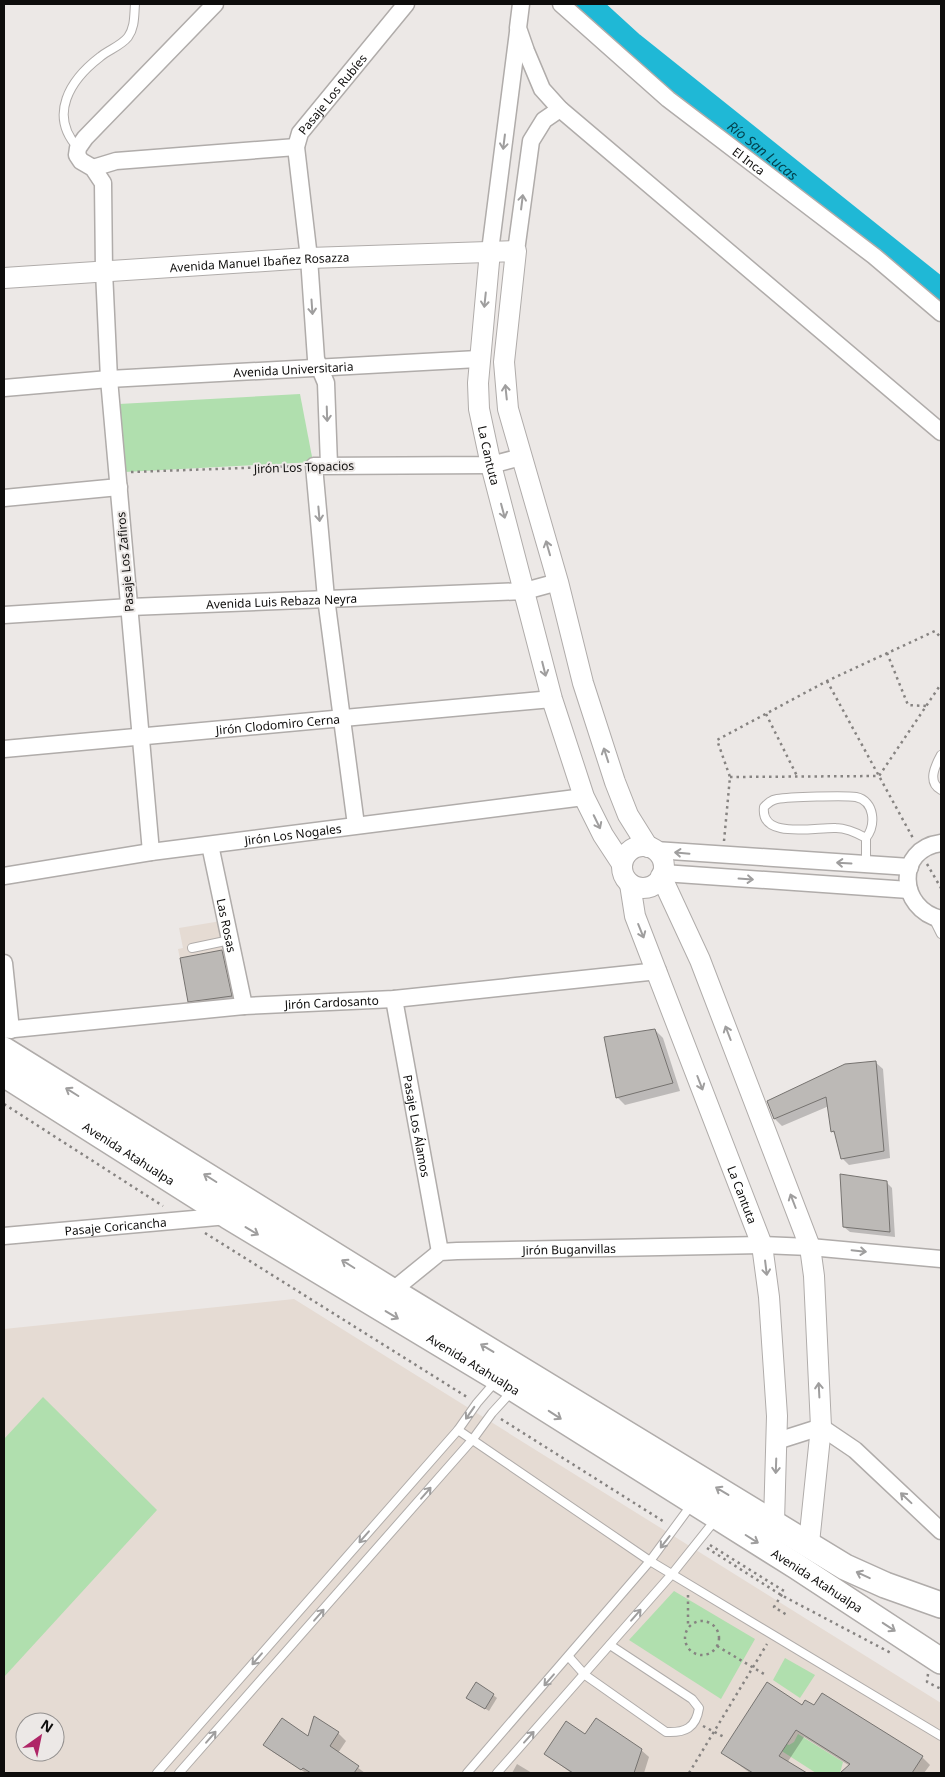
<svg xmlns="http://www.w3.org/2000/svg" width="945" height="1777" viewBox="0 0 945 1777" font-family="'Noto Sans',sans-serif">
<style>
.built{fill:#e5dbd3;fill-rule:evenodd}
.green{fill:#b0dfae}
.shadow{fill:#0003}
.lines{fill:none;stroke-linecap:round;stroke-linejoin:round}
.river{stroke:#1fb8d6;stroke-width:26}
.building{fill:#bcb9b6;stroke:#767370}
.service-casing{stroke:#b0acaa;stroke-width:10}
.minor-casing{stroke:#b0acaa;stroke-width:19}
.tertiary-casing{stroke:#b0acaa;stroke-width:22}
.primary-casing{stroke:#b0acaa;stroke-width:28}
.path{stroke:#868381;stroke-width:2.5;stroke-dasharray:2.5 4;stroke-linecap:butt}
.service{stroke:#fff;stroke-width:8}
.minor{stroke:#fff;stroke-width:16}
.tertiary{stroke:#fff;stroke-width:20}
.primary{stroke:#fff;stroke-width:25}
.oneway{stroke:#9f9e9e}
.labels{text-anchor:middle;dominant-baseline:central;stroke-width:4;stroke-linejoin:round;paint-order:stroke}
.street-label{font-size:12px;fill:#0e0d0c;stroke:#ece8e6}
.water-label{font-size:14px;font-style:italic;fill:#03434f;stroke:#ece8e6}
</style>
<rect width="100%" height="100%" fill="#ece8e6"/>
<g class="built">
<polygon points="221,921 235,995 189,1004 178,949 183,948 179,928"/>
<path d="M294,1299L941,1703V1773H4V1329ZM25,1722H55V1752H25Z"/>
</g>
<g class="green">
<polygon points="300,394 313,462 125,472 119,404"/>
<polygon points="43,1397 157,1510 4,1677 4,1439"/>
<polygon points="674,1591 755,1639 721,1699 629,1640"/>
<polygon points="785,1658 815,1675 800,1698 773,1680"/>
<polygon points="798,1734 843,1762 840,1773 816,1773 777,1748 781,1741 789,1745 794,1742"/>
</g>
<g class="shadow">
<polygon points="221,951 233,962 242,1007 201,1012 189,1001"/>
<polygon points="655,1030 663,1038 680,1091 625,1105 617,1097"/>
<polygon points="875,1062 883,1069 890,1158 849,1165 842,1158 837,1136 833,1132 829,1106 782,1126 775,1119"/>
<polygon points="886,1182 892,1188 895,1237 850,1232 844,1227"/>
<polygon points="493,1695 497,1698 489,1711 468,1698"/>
<polygon points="802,1706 922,1757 930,1765 924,1773 842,1773 850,1766 804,1737 787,1763 804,1773 750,1773 723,1753"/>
<polygon points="338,1733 346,1741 338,1753 365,1773 306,1773 273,1752 265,1745"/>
<polygon points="586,1736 641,1750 649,1757 644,1773 571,1773 546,1754"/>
<polygon points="517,1764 532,1773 512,1773"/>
</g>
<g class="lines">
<path class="river" id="s1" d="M587,4L632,45L941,292"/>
</g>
<g class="building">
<polygon points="222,950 232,996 188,1002 180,958"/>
<polygon points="655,1029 673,1083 616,1098 604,1037"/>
<polygon points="876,1061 884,1151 841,1159 834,1131 831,1132 826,1097 774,1119 767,1101 845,1064"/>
<polygon points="840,1174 887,1181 890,1232 843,1227"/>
<polygon points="476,1682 494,1694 485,1709 466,1698"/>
<polygon points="767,1682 802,1705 805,1700 814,1705 822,1693 923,1756 912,1773 840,1773 850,1764 796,1730 779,1756 807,1773 753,1773 721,1753"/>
<polygon points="314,1716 339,1732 330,1746 359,1766 354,1773 311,1773 303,1768 301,1770 263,1745 282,1718 308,1736"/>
<polygon points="596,1718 642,1749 634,1773 573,1773 544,1754 566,1721 585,1734"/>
</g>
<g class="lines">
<g class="service-casing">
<g id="service">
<path d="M78,148C48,115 70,80 100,57C108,50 121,46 128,37C135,27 134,16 135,4"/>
<path d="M941,755C935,766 927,782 941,790"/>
<path d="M866,838C876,825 875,801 856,797C845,795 789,797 777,799C771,800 768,803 764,807C760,840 815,827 836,828C847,828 857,833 866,838V864"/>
<polyline points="933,918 941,934"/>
<polyline points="192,948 230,940"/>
<polyline points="458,1430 650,1561 941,1736"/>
<path d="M569,1657L585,1675L666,1732C685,1733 696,1728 699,1708L692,1699L610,1645"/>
<polyline points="157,1773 458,1430 477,1403 496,1381"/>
<polyline points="179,1773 473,1439 492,1413 513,1390"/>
<polyline points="467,1773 650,1561 692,1504"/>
<polyline points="497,1773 672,1574 716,1519"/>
</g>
</g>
<g class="minor-casing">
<g id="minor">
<polyline points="521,4 518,28 526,51 542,89 560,109 941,432"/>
<path id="s2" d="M561,4L668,99L874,256L941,313"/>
<polyline points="93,168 116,161 296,147"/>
<polyline points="490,251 518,32"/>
<polyline points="516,251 531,141 544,120 560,109"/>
<path id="s3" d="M4,388L109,379L478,359"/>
<path id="s4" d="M329,465L326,383L316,359L309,258L296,147L300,133L406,4"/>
<polyline points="4,498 119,487"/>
<path id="s5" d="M4,615L130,607L525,591L558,582"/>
<path id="s6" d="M4,749L552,699"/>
<polyline points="356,825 326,598 314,466 491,465 521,457"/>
<path d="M941,843C895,849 898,909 941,919"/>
<path id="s7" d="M210,845L244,1006"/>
<polyline points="655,850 910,867"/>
<polyline points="151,852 109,379 104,271 103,183 93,168 81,161 77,155 78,148 85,138 215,4"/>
<polyline points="663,873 909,890"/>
<path id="s8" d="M4,876L151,852L584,797"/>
<polyline points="4,963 11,1030"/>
<path id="s9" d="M394,999L440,1252"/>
<path id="s10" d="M4,1030L244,1006L394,999L658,971"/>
<path id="s11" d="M4,1236L228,1216"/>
<path id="s12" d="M392,1291L440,1252L457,1251L762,1245L810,1247L941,1259"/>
<polyline points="777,1441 821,1427 855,1450 941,1531"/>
</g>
</g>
<g class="tertiary-casing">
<g id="tertiary">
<path id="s13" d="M490,251L478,383L479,409L491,465L552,699L584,797L603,835L622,864"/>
<path id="s14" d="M4,278L309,258L516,251L504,362L508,409L558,582L583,683L615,782L628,815L648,847"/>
<circle cx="643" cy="867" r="21"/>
<polyline points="661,876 700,960 810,1247 814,1276 821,1427 809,1543"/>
<path id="s15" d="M630,884L635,916L762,1245L769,1297L777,1416L774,1522"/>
</g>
</g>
<g class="primary-casing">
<g id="primary">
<polyline points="4,1050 392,1291 845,1567 885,1585 941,1605"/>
<path id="s16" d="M4,1074L228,1216L499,1379L796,1566L941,1661"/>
</g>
</g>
<g class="path">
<polyline points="131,472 300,466"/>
<polyline points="887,653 908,705 926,706"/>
<polyline points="827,681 914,840"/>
<polyline points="766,714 797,776"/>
<polyline points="730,777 879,776 941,684"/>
<polyline points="724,841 730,777 717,740 827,681 935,631 941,638"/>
<polyline points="927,864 941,888"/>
<polyline points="4,1104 163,1206"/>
<polyline points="205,1233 467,1397"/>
<polyline points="501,1419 666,1523"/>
<polyline points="710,1545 784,1591 774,1607 787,1615"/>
<polyline points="707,1548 781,1595 891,1653"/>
<polyline points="688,1595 688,1627"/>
<circle cx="702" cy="1638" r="17"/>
<polyline points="717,1646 764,1674"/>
<polyline points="928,1674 927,1682 941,1689"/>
<polyline points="703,1726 726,1738"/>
<polyline points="689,1773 767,1644"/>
</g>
<use href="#service" class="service"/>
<use href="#minor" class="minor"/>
<use href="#tertiary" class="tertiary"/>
<use href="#primary" class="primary"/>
</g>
<defs><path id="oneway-shaft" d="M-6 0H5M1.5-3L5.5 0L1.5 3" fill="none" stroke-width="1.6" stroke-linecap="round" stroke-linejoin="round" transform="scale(1.25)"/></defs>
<g class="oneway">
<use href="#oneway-shaft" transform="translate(504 142) rotate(97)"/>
<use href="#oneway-shaft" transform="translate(522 202) rotate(-83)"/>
<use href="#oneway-shaft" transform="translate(485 300) rotate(96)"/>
<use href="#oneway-shaft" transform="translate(312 307) rotate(86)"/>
<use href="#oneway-shaft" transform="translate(506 392) rotate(-96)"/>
<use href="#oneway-shaft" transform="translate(327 414) rotate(88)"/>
<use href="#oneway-shaft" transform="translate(503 511) rotate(75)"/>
<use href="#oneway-shaft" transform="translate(319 514) rotate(85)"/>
<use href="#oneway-shaft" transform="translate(548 548) rotate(-106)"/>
<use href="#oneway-shaft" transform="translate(544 669) rotate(76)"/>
<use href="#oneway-shaft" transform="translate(606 755) rotate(-108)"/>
<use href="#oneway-shaft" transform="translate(597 822) rotate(64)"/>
<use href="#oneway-shaft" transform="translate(682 853) rotate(-175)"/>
<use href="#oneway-shaft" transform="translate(844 863) rotate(-177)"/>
<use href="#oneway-shaft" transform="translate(746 879) rotate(4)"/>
<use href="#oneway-shaft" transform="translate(641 931) rotate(68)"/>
<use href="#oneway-shaft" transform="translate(728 1033) rotate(-111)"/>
<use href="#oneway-shaft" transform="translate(700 1083) rotate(69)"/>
<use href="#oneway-shaft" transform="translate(72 1092) rotate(-148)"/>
<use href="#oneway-shaft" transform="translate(210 1178) rotate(-148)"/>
<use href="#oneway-shaft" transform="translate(793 1201) rotate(-111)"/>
<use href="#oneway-shaft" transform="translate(252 1231) rotate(31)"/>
<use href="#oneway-shaft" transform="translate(859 1251) rotate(6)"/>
<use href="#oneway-shaft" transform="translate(348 1264) rotate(-148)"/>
<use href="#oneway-shaft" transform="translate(766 1268) rotate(83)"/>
<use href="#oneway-shaft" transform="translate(392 1315) rotate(31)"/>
<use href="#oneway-shaft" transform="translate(487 1348) rotate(-149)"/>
<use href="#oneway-shaft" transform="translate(819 1390) rotate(-93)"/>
<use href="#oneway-shaft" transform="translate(470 1413) rotate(125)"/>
<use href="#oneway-shaft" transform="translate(555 1415) rotate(33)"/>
<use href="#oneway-shaft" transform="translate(776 1466) rotate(92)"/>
<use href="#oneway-shaft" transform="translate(722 1491) rotate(-149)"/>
<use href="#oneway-shaft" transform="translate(426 1493) rotate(-49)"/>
<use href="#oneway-shaft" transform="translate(906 1498) rotate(-137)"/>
<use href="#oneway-shaft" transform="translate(364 1537) rotate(131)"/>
<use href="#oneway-shaft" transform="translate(752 1539) rotate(32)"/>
<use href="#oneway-shaft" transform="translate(665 1542) rotate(128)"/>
<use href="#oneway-shaft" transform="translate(863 1575) rotate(-155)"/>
<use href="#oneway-shaft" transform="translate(319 1615) rotate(-49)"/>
<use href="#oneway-shaft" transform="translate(636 1615) rotate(-49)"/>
<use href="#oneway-shaft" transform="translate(889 1627) rotate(33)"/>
<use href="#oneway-shaft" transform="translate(257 1659) rotate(131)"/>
<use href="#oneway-shaft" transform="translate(549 1680) rotate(131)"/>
<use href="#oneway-shaft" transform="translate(211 1737) rotate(-49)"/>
<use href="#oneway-shaft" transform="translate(529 1737) rotate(-48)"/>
</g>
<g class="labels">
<g class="street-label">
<text stroke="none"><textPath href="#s4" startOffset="386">Pasaje Los Rubíes</textPath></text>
<text stroke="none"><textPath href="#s2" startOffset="245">El Inca</textPath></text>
<text stroke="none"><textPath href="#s14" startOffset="256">Avenida Manuel Ibañez Rosazza</textPath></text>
<text stroke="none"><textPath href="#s3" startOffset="290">Avenida Universitaria</textPath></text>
<text stroke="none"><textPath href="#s13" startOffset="206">La Cantuta</textPath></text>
<text transform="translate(304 467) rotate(-2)">Jirón Los Topacios</text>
<text transform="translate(125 562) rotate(-95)">Pasaje Los Zafiros</text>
<text stroke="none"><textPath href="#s5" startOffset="278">Avenida Luis Rebaza Neyra</textPath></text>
<text stroke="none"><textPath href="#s6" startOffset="275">Jirón Clodomiro Cerna</textPath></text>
<text stroke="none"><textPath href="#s8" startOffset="292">Jirón Los Nogales</textPath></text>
<text stroke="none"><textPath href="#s7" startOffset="82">Las Rosas</textPath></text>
<text stroke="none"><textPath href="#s10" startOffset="329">Jirón Cardosanto</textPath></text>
<text stroke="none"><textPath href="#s9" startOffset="129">Pasaje Los Álamos</textPath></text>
<text stroke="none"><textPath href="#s16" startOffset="148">Avenida Atahualpa</textPath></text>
<text stroke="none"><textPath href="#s15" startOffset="331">La Cantuta</textPath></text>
<text stroke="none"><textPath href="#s11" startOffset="112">Pasaje Coricancha</textPath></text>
<text stroke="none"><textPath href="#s12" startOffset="191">Jirón Buganvillas</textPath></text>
<text stroke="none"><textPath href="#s16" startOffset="552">Avenida Atahualpa</textPath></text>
<text stroke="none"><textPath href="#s16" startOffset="958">Avenida Atahualpa</textPath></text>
</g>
<g class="water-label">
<text stroke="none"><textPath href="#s1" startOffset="229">Río San Lucas</textPath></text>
</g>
</g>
<rect width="945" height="1777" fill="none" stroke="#0e0d0c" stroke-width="10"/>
<g transform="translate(40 1737) rotate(33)"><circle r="24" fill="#ece8e6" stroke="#93908f"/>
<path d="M0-4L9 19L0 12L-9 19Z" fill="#af2667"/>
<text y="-8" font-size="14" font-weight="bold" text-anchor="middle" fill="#0e0d0c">N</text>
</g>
</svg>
